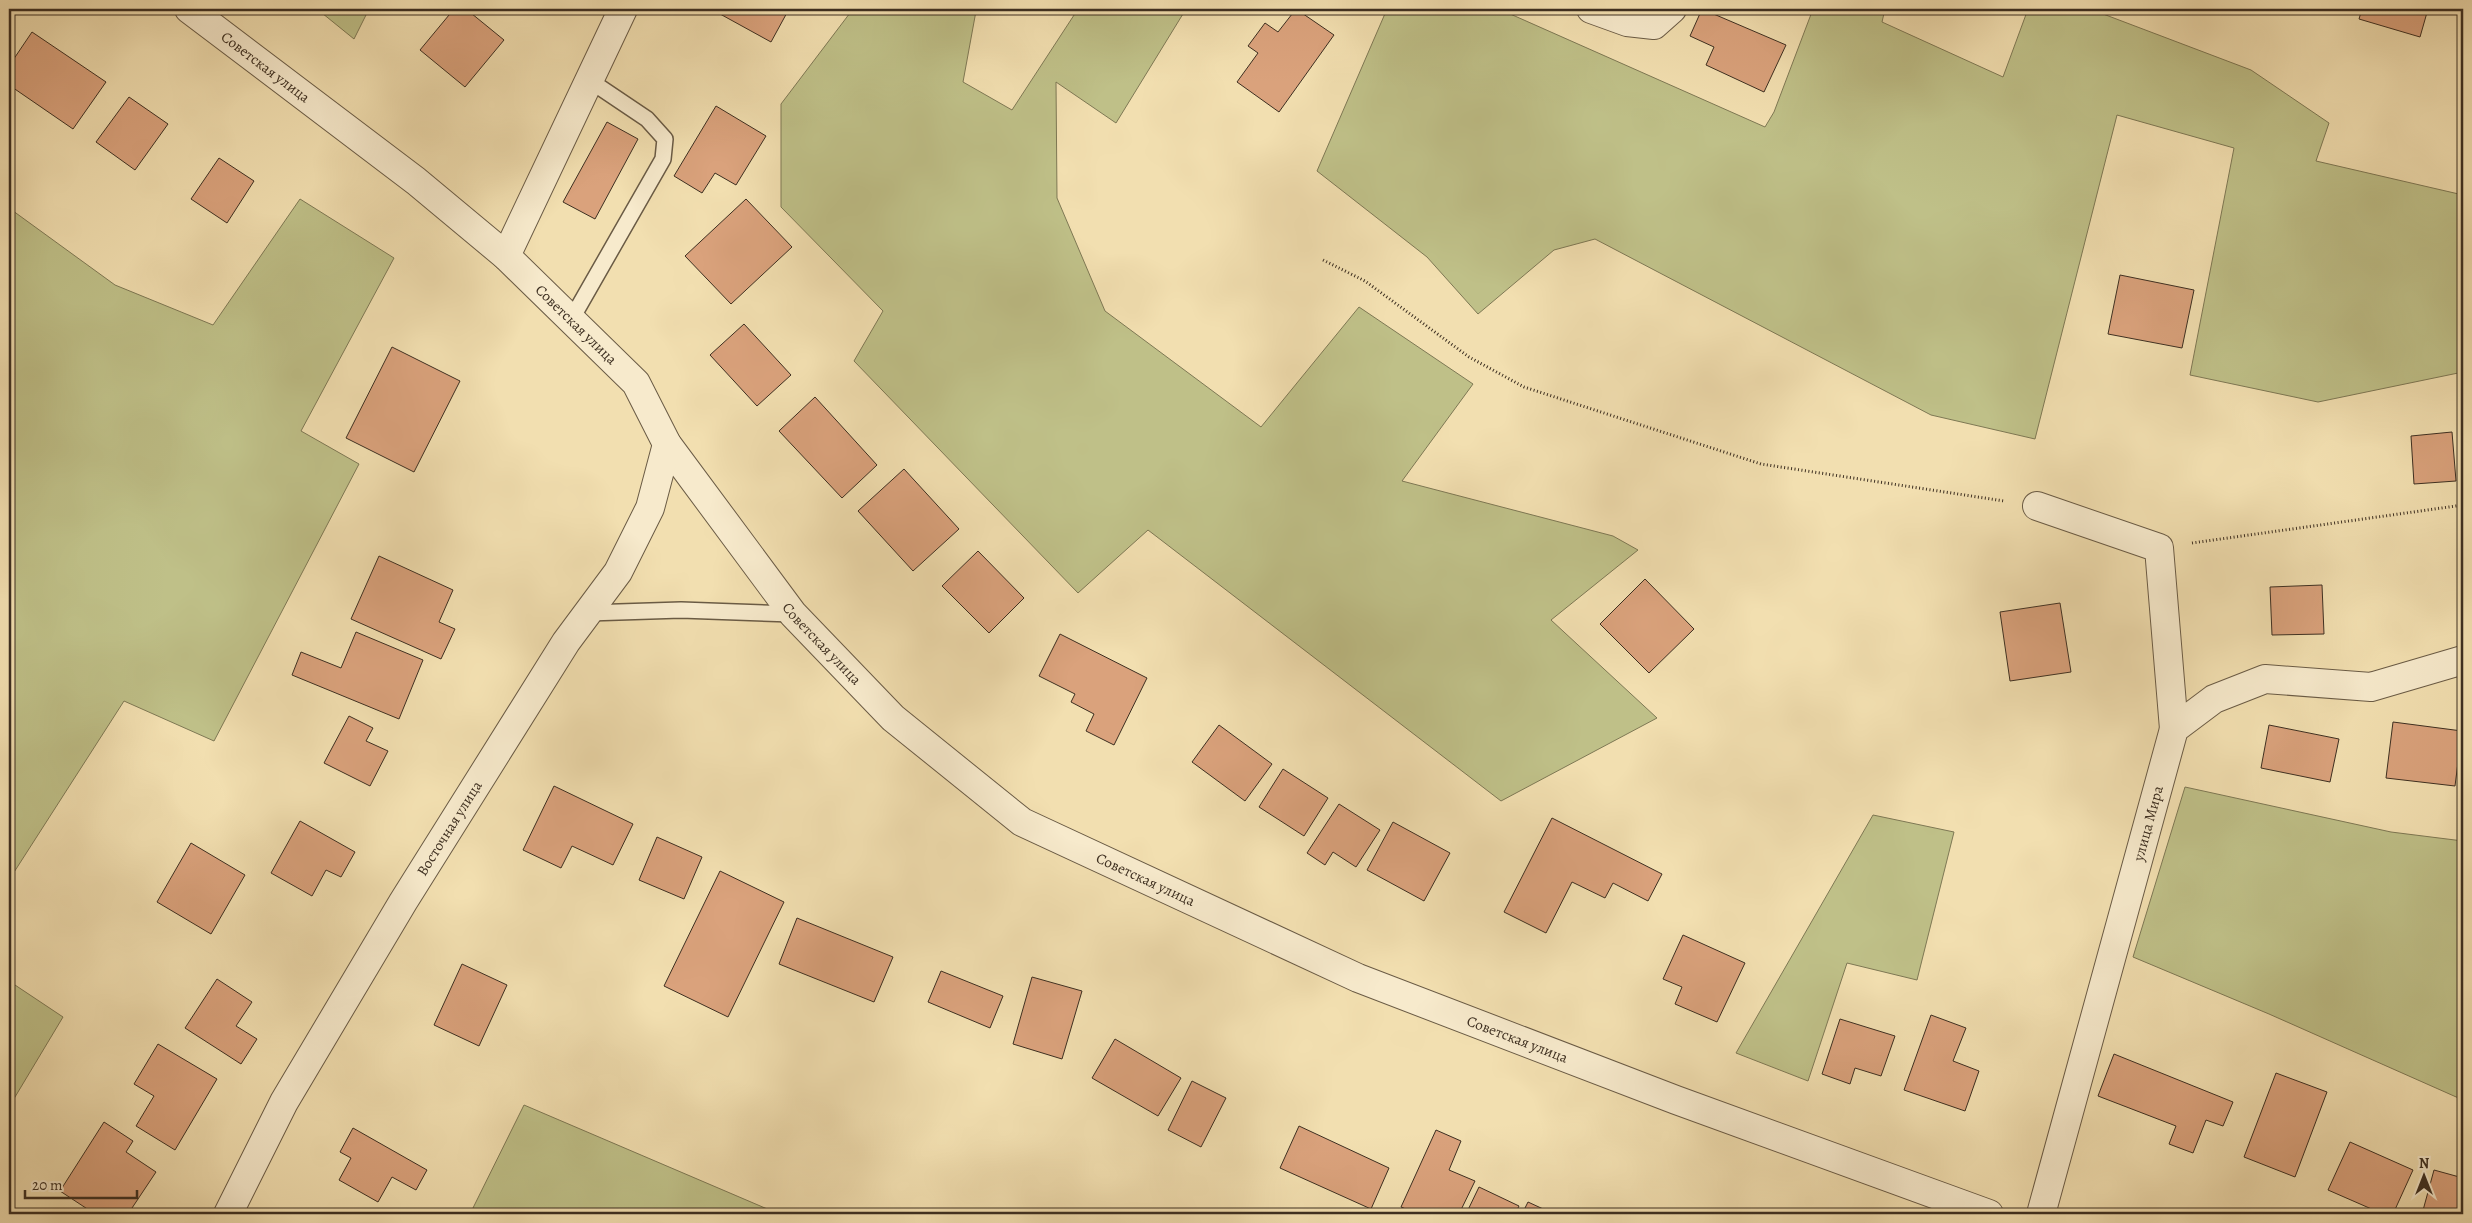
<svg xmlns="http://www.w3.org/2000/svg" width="2472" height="1223" viewBox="0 0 2472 1223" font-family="Alegreya,serif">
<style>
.green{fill:#bfc088;stroke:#7e7854}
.building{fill:#daa27c;stroke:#3d2f21}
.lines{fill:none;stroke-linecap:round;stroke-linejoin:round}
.lane-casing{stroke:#6a5b45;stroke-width:18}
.street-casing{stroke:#6a5b45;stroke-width:30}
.path{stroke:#3d2f21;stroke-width:3;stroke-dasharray:1 2.5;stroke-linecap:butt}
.lane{stroke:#f7eacc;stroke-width:15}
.street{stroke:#f7eacc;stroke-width:28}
.labels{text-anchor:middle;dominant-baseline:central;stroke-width:4.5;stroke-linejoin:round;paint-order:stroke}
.street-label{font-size:15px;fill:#3d2f21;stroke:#f7eacc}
</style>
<rect width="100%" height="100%" fill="#f2dfb0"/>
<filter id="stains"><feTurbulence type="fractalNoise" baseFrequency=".004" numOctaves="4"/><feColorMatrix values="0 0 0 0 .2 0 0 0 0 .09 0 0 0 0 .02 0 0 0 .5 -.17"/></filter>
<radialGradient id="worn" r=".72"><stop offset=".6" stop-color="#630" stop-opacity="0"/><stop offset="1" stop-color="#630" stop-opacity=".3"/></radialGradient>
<g class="green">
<polygon points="317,9 369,9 354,39"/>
<polygon points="853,9 974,9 976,11 963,82 1012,110 1078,9 1186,9 1116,123 1056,82 1057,198 1105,311 1261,427 1359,307 1473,384 1402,481 1613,536 1638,550 1551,620 1657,718 1501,801 1148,530 1078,593 854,361 883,311 781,207 781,104"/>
<polygon points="1387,9 1499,9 1765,127 1774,112 1813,9 1885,9 1882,22 2003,77 2028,9 2090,9 2251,70 2329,123 2316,161 2463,195 2463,372 2318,402 2190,375 2234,148 2117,115 2035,439 1931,415 1595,239 1554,250 1478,314 1427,257 1317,171"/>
<polygon points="300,199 394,258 301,431 359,464 214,741 124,701 9,880 9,208 115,285 213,325"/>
<polygon points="2185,787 2391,832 2463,841 2463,1100 2269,1014 2133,957"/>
<polygon points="1873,815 1954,832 1917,980 1847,963 1808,1081 1736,1053"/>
<polygon points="9,981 63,1017 9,1107"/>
<polygon points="524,1105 779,1214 470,1214"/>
</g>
<g class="building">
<polygon points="454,9 466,9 504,40 465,87 420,50"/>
<polygon points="711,9 789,9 771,42"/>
<polygon points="1296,9 1334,35 1279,112 1237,82 1258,53 1248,46 1265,23 1278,32"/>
<polygon points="1702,9 1786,45 1764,92 1706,65 1714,47 1690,36"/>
<polygon points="2362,9 2428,9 2420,37 2359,19"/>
<polygon points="32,32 106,82 73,129 9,85 9,66"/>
<polygon points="129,97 168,124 135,170 96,142"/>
<polygon points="716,106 766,136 736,185 715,173 702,193 674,176"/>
<polygon points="607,122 638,139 595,219 563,202"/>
<polygon points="219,158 254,181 227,223 191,199"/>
<polygon points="746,199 792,247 731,304 685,256"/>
<polygon points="2120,275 2194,290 2182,348 2108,334"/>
<polygon points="744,324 791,375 757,406 710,355"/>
<polygon points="392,347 460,381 414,472 346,438"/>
<polygon points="815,397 877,465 842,498 779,431"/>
<polygon points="2452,432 2456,481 2414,484 2411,436"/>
<polygon points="904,469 959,529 913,571 858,511"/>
<polygon points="978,551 1024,598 989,633 942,586"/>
<polygon points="379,556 453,590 439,622 455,629 441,659 351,619"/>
<polygon points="1645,579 1694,629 1649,673 1600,624"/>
<polygon points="2322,585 2324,634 2272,635 2270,587"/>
<polygon points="2060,603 2071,672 2010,681 2000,612"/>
<polygon points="356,632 423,660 399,719 292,675 301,652 341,668"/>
<polygon points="1060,634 1147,678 1114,745 1086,731 1094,714 1071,702 1075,694 1039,676"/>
<polygon points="349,716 373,728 366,741 388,751 370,786 324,763"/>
<polygon points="2393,722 2462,731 2455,786 2386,778"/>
<polygon points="1219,725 1272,764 1245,801 1192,762"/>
<polygon points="2269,725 2339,739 2330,782 2261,768"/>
<polygon points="1283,769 1328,798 1304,836 1259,807"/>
<polygon points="554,786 633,824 613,865 572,846 561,868 523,850"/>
<polygon points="1339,804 1380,830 1356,867 1333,852 1325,865 1307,853"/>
<polygon points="1552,818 1662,874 1648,901 1613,883 1605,898 1572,882 1546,933 1504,912"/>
<polygon points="300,821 355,852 341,877 326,870 312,896 271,873"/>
<polygon points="1393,822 1450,853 1424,901 1367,870"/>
<polygon points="657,837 702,857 684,899 639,880"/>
<polygon points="191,843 245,875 211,934 157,902"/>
<polygon points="720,871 784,902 728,1017 664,986"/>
<polygon points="797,918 893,957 874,1002 779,964"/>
<polygon points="1683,935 1745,963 1717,1022 1675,1004 1682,987 1663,979"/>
<polygon points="462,964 507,985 479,1046 434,1025"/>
<polygon points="941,971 1003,996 990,1028 928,1002"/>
<polygon points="1032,977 1082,991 1062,1059 1013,1044"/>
<polygon points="217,979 252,1002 236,1026 257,1039 241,1064 185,1028"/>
<polygon points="1931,1015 1966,1028 1953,1061 1979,1071 1965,1111 1904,1090"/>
<polygon points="1840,1019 1895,1036 1881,1076 1855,1068 1850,1084 1822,1074"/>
<polygon points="1115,1039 1181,1078 1158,1116 1092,1078"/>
<polygon points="158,1044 217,1079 175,1150 136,1126 154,1096 134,1084"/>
<polygon points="2114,1054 2233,1102 2223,1126 2206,1120 2193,1153 2169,1144 2176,1126 2098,1096"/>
<polygon points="2276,1073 2327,1092 2295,1177 2244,1157"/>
<polygon points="1192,1081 1226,1098 1201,1147 1168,1130"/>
<polygon points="104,1122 133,1141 126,1152 156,1172 128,1214 95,1214 60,1191"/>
<polygon points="1299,1126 1389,1168 1371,1209 1280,1168"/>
<polygon points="353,1128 427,1170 416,1190 392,1177 378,1202 339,1180 351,1158 340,1152"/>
<polygon points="1436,1130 1461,1141 1449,1170 1475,1181 1459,1214 1418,1214 1401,1207"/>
<polygon points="2350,1142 2413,1170 2393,1214 2383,1214 2328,1190"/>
<polygon points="2434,1170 2463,1178 2463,1214 2422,1214"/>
<polygon points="1479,1187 1519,1206 1515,1214 1466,1214"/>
<polygon points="1528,1202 1554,1214 1522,1214"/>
</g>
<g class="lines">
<g class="lane-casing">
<g id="lane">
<polyline points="571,320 663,159 665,139 647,119 589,80"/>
<polyline points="588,613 681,610 793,614"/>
</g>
</g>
<g class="street-casing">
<g id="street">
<path id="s1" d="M189,9L416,181L506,256L636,383L667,444L793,614L893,718L1022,822L1358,978L1676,1100L1989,1214"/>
<polyline points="1591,9 1627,22 1654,25 1672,9"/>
<polyline points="506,256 623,9"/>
<polyline points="2037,506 2159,548 2174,729"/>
<path id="s2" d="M228,1214L284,1102L403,902L566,642L618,572L650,508L667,444"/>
<path id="s3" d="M2041,1214L2174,729L2214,699L2265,679L2371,687L2463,660"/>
</g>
</g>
<g class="path">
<polyline points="1323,260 1365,281 1469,357 1524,387 1761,464 2004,501"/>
<polyline points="2192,543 2463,505"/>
</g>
<use href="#lane" class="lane"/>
<use href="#street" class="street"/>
</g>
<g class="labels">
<g class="street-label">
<text stroke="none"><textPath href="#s1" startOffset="96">Советская улица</textPath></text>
<text stroke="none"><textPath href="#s1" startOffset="500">Советская улица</textPath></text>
<text stroke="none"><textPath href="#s1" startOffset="905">Советская улица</textPath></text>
<text stroke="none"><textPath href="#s3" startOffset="405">улица Мира</textPath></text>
<text stroke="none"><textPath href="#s2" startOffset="445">Восточная улица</textPath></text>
<text stroke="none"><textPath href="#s1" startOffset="1310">Советская улица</textPath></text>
<text stroke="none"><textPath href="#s1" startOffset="1715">Советская улица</textPath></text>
</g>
</g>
<rect width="2472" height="1223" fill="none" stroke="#f2dfb0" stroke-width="30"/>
<rect x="10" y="10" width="2452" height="1203" fill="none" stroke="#3d2f21" stroke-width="2.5"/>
<rect x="15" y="15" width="2442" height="1193" fill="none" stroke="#3d2f21"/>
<g transform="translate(2424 1176)" stroke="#f7eacc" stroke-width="4" paint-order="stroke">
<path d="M0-4L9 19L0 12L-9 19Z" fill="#3d2f21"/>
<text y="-8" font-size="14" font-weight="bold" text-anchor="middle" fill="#3d2f21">N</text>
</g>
<path d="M25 1190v8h112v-8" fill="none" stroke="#3d2f21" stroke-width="2.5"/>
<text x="32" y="1190" font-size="15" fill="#3d2f21" stroke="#f7eacc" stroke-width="4" paint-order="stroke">20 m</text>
<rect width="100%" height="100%" filter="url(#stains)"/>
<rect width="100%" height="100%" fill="url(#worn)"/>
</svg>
